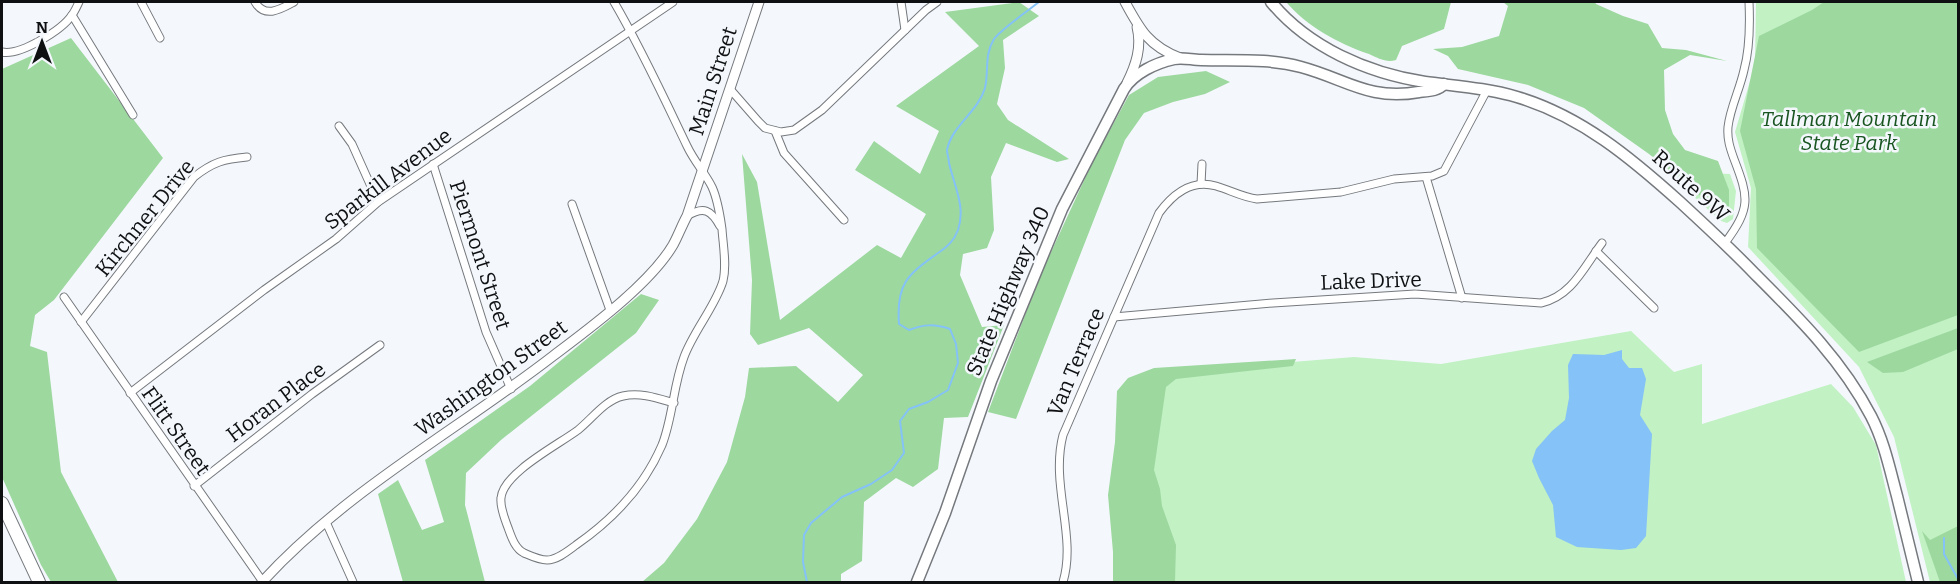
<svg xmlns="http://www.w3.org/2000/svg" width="1960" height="584" viewBox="0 0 1960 584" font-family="Bitter,serif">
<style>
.green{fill:#c2f1c4}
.forest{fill:#9dd89f}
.water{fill:#84c2f7}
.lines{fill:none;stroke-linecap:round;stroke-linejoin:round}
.stream{stroke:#84c2f7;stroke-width:2}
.minor-casing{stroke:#75797d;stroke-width:9}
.secondary-casing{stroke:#75797d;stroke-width:11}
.primary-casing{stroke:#75797d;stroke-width:13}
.motorway-casing{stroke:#75797d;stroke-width:14}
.minor{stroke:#fff;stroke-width:7}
.secondary{stroke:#fff;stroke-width:9}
.primary{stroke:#fff;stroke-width:10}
.motorway{stroke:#fff;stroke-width:12}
.labels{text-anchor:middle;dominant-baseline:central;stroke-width:5;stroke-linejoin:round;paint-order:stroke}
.street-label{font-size:21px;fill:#0f1012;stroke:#f4f8fd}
.park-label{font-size:21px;font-style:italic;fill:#195521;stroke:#f4f8fd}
</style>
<rect width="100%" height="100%" fill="#f4f8fd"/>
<g class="green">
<polygon points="1756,2 1958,2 1958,582 1930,582 1894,437 1859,367 1748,247 1751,188 1735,132 1755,64"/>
<polygon points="1665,171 1730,174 1736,191 1733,219 1727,223 1721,221"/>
<polygon points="1631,331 1674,372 1702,364 1702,424 1831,384 1853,407 1876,445 1906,582 1158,582 1144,475 1157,373 1354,357 1441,364"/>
</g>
<g class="forest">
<polygon points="1019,2 1039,16 1003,40 1005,68 997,104 1008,120 1069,159 1057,162 1006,143 991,177 994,230 987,248 963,254 960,275 982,327 1004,325 968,417 944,418 938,469 913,487 896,478 864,502 862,561 841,574 841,582 642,582 664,563 697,519 727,462 745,397 749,368 796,366 838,402 863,375 809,328 758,345 750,334 752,280 742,154 757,182 780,320 877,245 901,258 926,214 855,170 874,141 920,174 939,131 896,106 979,46 945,12"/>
<path d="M1286,2H1451L1444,29L1402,46L1396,60C1386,63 1378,58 1369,54C1337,43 1308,27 1286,2Z"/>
<polygon points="1503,2 1595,2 1596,4 1623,16 1648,24 1662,48 1686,50 1727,61 1690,55 1664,70 1665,110 1673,134 1685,150 1718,161 1729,190 1729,210 1720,212 1649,154 1584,108 1528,85 1458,69 1448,56 1433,49 1462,47 1499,36 1508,6"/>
<polygon points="1824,2 1958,2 1958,315 1859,352 1757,248 1756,189 1740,131 1759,36 1812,10"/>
<polygon points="71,38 163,158 54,300 35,315 30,346 47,352 61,472 118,582 51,582 41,565 2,477 2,69"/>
<polygon points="1206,71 1230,82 1205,94 1173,102 1144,113 1125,140 1016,419 988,412 1040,276 1093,161 1129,95 1158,77"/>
<polygon points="641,294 659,300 636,333 501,440 466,473 465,505 485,582 403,582 378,494 398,480 422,530 444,522 425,460 530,386"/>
<polygon points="1958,328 1958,349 1903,372 1883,373 1867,362"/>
<polygon points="1296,359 1293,366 1176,379 1166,387 1154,470 1160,489 1162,506 1176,545 1175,582 1113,582 1113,552 1108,495 1115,442 1117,391 1128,378 1154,368"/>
<polygon points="1958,526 1958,582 1940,582 1922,531 1930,540"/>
</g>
<polygon class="water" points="1622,350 1622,359 1629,368 1642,368 1646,379 1640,415 1652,434 1646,536 1636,548 1621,550 1577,547 1556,537 1553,505 1539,478 1532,461 1536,449 1552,431 1565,420 1569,398 1568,365 1573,354 1604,355"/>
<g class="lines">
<g class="stream">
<polyline points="1944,538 1944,554 1958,579"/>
<path d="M807,582L803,562L804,535L811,523L842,497L871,484L892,470L904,453L900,421L909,409L928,402L948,390L958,363L956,344L950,329C935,324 924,324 909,330L899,324C896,284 907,275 938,253C947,247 954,241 958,230C966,207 954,185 949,163C949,159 947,154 947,150C952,125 978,112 985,88C989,71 984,55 994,39C1000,30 1029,10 1039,2"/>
</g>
<g class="minor-casing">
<g id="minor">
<polyline points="141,2 160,38"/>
<path d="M255,2C265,19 281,9 294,2"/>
<path d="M614,2C641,48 664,98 687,146C694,161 705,173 712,187C718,200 720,215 722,229C723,245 727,265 723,281C716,305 693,332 684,357C673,386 673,417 662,445C644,487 612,520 576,545C568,551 557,560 547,560C539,560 531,556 524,553C514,548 511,535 507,525C504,517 500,506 501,498C503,473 558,445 578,430C592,419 605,400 623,396C640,392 657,398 674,403"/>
<polyline points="901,2 905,30"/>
<polyline points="72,15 133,115"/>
<path d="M2,52C20,56 62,30 72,15C75,11 77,6 79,2"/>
<polyline points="730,89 758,121 765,128 781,132 794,130 822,110 926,10 937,2"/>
<polyline points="339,126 352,144 378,202"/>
<polyline points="775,131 784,153 844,220"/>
<polyline points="433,164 486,332 511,389"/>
<polyline points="1426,177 1462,298"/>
<polyline points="1201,184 1202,164"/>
<polyline points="572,204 610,310"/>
<path d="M687,216C704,206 711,210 720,226"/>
<path d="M1725,243C1751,208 1749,198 1734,159C1730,148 1727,139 1728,127C1730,108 1740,89 1744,70C1750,48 1750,24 1749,2"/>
<polyline points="1596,251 1654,308"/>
<polyline points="64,297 263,582"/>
<path d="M1114,317L1273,303L1415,294L1541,303C1572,296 1584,267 1602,243"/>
<path d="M81,322L194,177C213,162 224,159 247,157"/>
<polyline points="130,393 264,290 336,239 378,202 673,2"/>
<polyline points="194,486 312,394 380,345"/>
<polyline points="326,522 353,582"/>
<path d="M1063,582C1077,536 1050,485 1063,435L1159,213C1173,194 1191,179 1216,186C1230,190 1242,197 1257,199L1341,192L1394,179L1432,176L1444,171L1487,90"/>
</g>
</g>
<g class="secondary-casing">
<g id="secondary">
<path d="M1125,2C1140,30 1149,46 1180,58"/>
<path d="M1127,83C1136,65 1142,47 1137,27"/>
<path d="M262,582C345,491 456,431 553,356C590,328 650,284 673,245C678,236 682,225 687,216L759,2"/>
</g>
</g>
<g class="primary-casing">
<g id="primary">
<path d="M1271,2C1308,47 1367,73 1425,82C1455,86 1487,88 1517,97C1581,116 1631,158 1680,202C1705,225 1730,248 1754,273C1798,317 1842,360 1871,416C1884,441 1890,470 1897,496C1904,525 1911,554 1918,582"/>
<path d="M917,582L945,513L991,381L1062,209L1124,89C1134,73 1156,63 1174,59C1183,57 1192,60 1201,60C1234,61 1268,58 1301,67C1346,79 1369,101 1419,92C1428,91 1438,91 1444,84"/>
</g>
</g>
<g class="motorway-casing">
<polyline id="motorway" points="2,503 39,582"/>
</g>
<use href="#minor" class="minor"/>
<use href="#secondary" class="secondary"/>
<use href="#primary" class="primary"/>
<use href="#motorway" class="motorway"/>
</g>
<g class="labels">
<g class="street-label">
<text transform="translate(713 81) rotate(-72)">Main Street</text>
<text transform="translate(388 179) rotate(-37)">Sparkill Avenue</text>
<text transform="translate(1691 186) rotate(42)">Route 9W</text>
<text transform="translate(145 218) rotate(-51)">Kirchner Drive</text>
<text transform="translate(480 255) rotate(72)">Piermont Street</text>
<text transform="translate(1371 281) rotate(-2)">Lake Drive</text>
<text transform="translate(1008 291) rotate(-67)">State Highway 340</text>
<text transform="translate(1076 362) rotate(-67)">Van Terrace</text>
<text transform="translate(491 378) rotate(-36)">Washington Street</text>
<text transform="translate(276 402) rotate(-37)">Horan Place</text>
<text transform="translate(176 431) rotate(55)">Flitt Street</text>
</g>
<g class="park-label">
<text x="1849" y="119">Tallman Mountain<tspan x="1849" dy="24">State Park</tspan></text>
</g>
</g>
<rect width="1960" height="584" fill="none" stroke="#0f1012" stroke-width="6"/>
<g transform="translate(42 42)" stroke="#f4f8fd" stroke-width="4.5" paint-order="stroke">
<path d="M0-4.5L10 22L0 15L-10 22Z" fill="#0f1012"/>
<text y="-9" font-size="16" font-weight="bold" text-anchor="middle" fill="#0f1012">N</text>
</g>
</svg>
